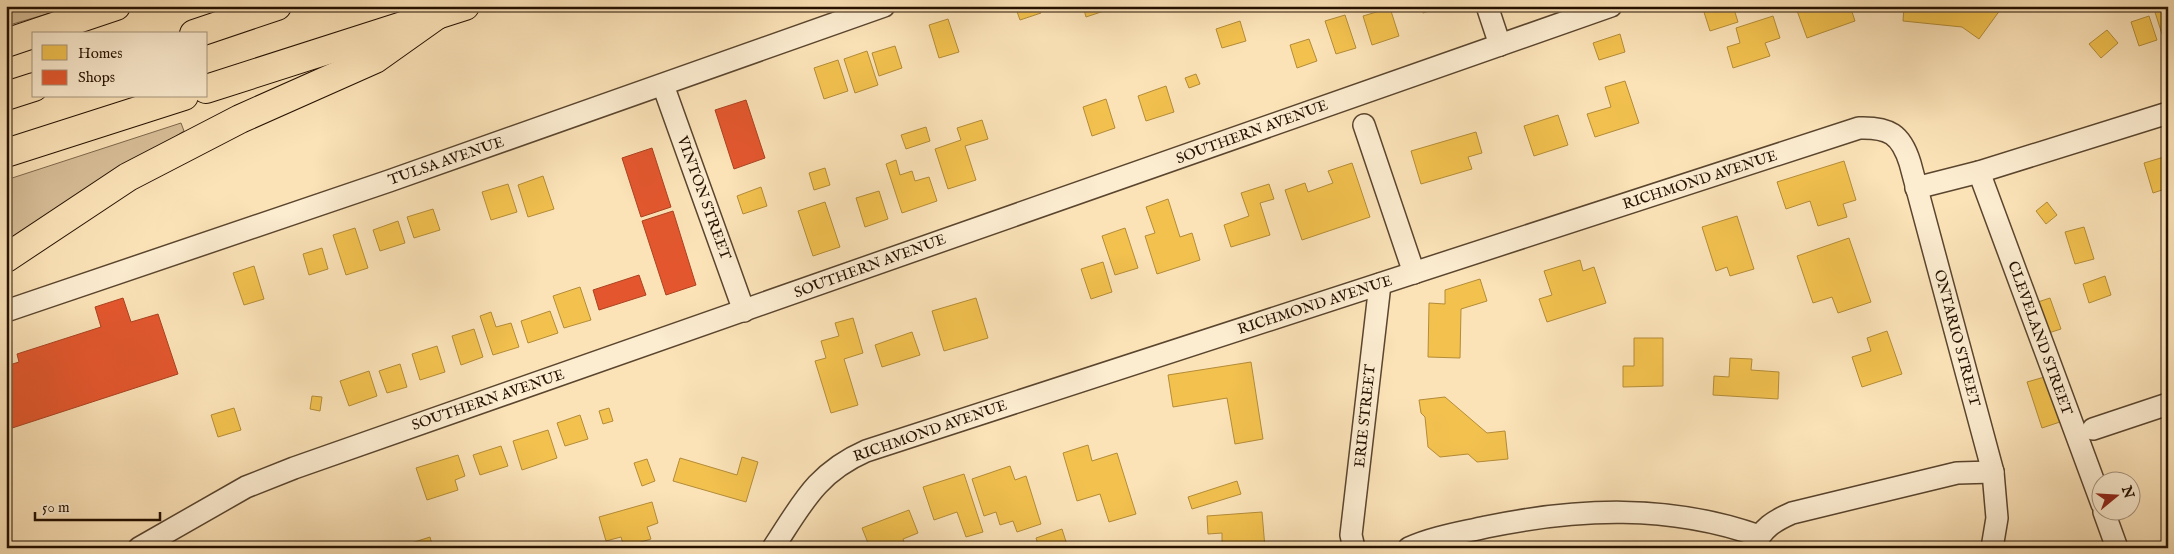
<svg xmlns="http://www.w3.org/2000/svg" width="2174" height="554" viewBox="0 0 2174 554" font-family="'IM FELL English',serif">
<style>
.green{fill:#d7be98;stroke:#7e684c}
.homes{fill:#f2c14e;stroke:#b48c37}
.shops{fill:#e4572e;stroke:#ab4220}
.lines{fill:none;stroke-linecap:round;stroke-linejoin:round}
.minor-casing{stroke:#5a452e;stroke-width:24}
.highway-casing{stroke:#251100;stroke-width:30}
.minor{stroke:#fcecd0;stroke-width:21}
.highway{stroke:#fbe2b7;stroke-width:28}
.labels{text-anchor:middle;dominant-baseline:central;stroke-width:5;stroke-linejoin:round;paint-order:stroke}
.street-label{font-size:15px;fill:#251100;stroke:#fcecd0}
</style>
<rect width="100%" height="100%" fill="#fbe2b7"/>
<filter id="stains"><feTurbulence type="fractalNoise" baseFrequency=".004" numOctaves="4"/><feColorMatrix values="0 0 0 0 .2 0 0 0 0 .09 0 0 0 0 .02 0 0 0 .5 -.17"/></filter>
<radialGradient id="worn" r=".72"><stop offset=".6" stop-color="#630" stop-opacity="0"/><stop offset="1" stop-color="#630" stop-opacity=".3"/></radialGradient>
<g class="green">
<polygon points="6,6 74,6 6,26"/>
<polygon points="181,123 184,131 6,245 6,180"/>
</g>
<g class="homes">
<polygon points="1015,6 1039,6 1041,13 1020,20"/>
<polygon points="1083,6 1106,6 1107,10 1086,17"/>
<polygon points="1421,6 1442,6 1442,7 1423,13"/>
<polygon points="1713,6 1733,6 1738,22 1710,31 1703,9"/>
<polygon points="1800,6 1850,6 1855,21 1807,38 1796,8"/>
<polygon points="1904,6 2003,6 1979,39 1962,27 1903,21"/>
<polygon points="2153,6 2168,6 2168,32 2162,34"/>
<polygon points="1390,8 1399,36 1372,45 1363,16"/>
<polygon points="1345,15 1356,48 1336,54 1325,21"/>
<polygon points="1773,16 1780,38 1765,43 1770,56 1733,68 1727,47 1740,43 1736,28"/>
<polygon points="2149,16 2157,40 2139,46 2131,22"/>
<polygon points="948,19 959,52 939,58 929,25"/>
<polygon points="1240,21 1246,41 1222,48 1216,29"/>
<polygon points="2107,30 2118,43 2101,58 2089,44"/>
<polygon points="1620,34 1625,52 1599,60 1593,43"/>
<polygon points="1309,39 1317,61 1297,68 1290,45"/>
<polygon points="895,46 902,68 879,76 872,53"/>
<polygon points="867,51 878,85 855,93 844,59"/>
<polygon points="838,60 848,91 824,99 814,68"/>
<polygon points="1196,74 1200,84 1189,88 1185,78"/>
<polygon points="1625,81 1639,123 1595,137 1587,114 1611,107 1605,87"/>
<polygon points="1166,86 1174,112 1146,121 1138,96"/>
<polygon points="1106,99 1115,128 1092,136 1083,107"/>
<polygon points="1558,115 1568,145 1534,156 1524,126"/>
<polygon points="982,120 988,139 965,146 976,180 948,189 935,149 961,140 957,128"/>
<polygon points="926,127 930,141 906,149 901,135"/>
<polygon points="1476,132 1482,153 1468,157 1472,169 1421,184 1411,151"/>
<polygon points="2164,157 2168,168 2168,188 2153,193 2144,163"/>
<polygon points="896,160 900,175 912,171 915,181 929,177 937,201 902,213 886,164"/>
<polygon points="1844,161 1856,200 1843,204 1847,217 1818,226 1810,201 1786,209 1777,182"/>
<polygon points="1352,163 1370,217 1302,240 1285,190 1305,183 1308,192 1333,183 1328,171"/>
<polygon points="825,168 830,185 814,190 809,173"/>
<polygon points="543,176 554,209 528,217 518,185"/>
<polygon points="508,184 517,212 491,220 482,192"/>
<polygon points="1269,184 1274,199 1260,203 1270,235 1231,247 1224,225 1249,216 1241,193"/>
<polygon points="761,187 767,206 743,214 737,196"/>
<polygon points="879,191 888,219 865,227 856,198"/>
<polygon points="1168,199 1180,237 1192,233 1200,260 1157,274 1145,236 1155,233 1146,207"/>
<polygon points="825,202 840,247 813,256 798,211"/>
<polygon points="2047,202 2057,215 2046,224 2036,211"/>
<polygon points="433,209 440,230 414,238 407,217"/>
<polygon points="1737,216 1754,269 1730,276 1727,267 1716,271 1702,227"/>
<polygon points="398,221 405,243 380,251 373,230"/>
<polygon points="2084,227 2094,259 2075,264 2065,232"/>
<polygon points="355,228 368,268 346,275 333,235"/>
<polygon points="1125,228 1138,268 1115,275 1102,236"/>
<polygon points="1849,238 1871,302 1838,313 1832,297 1813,303 1797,256"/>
<polygon points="322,248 328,269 309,275 303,254"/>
<polygon points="1580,260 1583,271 1594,267 1606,303 1547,322 1539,299 1552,295 1544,271"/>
<polygon points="1103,262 1112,292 1091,299 1081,269"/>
<polygon points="254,266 264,299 244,305 233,273"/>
<polygon points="2105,276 2111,295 2089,303 2083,284"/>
<polygon points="1480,279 1487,301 1461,309 1460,358 1428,357 1429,303 1445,304 1445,290"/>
<polygon points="580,287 591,320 564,328 553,296"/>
<polygon points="976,298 988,338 944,351 932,311"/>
<polygon points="2050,298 2061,329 2036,337 2026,306"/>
<polygon points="550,311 558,333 528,343 521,321"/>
<polygon points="491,312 496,327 511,323 519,347 493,355 480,316"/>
<polygon points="853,318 863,353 844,359 858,405 831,413 815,361 826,358 821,341 839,336 835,323"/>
<polygon points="474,329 483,357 461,365 452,336"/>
<polygon points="1887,331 1902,374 1862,387 1852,357 1871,351 1867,338"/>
<polygon points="912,332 920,355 882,367 875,345"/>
<polygon points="1634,338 1663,338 1663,386 1623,387 1623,366 1634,366"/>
<polygon points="437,346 445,372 420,380 412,354"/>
<polygon points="1730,358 1752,359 1751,370 1779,372 1778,399 1713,395 1714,376 1729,377"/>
<polygon points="1251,362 1263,439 1235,444 1227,398 1173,407 1168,375"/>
<polygon points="400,364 407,387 387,393 379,371"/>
<polygon points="369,371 377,396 349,406 340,381"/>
<polygon points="2048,376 2063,421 2042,428 2027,382"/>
<polygon points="312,396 322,397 320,411 310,409"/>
<polygon points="1445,397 1487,433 1505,431 1508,459 1477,462 1468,454 1440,457 1428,447 1425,417 1421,413 1419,400"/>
<polygon points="234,408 241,430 218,437 211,415"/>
<polygon points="609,408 613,421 603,424 599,411"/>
<polygon points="580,415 588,439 565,446 557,423"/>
<polygon points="548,430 557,458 522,470 513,441"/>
<polygon points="1088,445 1092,461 1117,453 1136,514 1109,522 1100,494 1077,501 1063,453"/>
<polygon points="501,446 508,466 480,475 473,455"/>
<polygon points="458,455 465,476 455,480 458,490 427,500 416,468"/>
<polygon points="742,457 758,462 746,502 673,481 680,458 737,475"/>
<polygon points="647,459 655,481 642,486 634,463"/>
<polygon points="1010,466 1015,480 1026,476 1041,524 1017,532 1013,521 1000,525 996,512 984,516 972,479"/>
<polygon points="964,474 983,532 966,537 957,512 934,520 923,487"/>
<polygon points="1237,481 1241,494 1192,509 1188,497"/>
<polygon points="652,502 658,523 647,527 651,539 624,547 621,537 606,541 599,517"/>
<polygon points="909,510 918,533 903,539 905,546 870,548 862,528"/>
<polygon points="1262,512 1265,548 1222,548 1222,533 1208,534 1207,516"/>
<polygon points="1062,529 1068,548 1039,548 1036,538"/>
<polygon points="430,537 433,548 406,548 405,545"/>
</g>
<g class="shops">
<polygon points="746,100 765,158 734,169 715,110"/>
<polygon points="652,148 671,207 641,217 622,158"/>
<polygon points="673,211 696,285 666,295 642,221"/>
<polygon points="639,275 646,295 599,310 593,290"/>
<polygon points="123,298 131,322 158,314 178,374 6,430 6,366 19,362 17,354 101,327 95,307"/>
</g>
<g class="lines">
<g class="minor-casing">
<g id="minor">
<polyline points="1487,6 1500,45"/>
<polyline points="663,85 744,311"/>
<polyline points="1364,125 1414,273"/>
<polyline points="1979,172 2102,504"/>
<polyline points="1916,188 1979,172 2168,113"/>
<polyline points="6,311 389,181 884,6"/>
<polyline points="2093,429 2168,404"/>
<polyline points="2104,512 2117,548"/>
<path d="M1754,547C1762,528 1774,521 1792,513L1957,473L1993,472"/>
<polyline points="139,548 246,487 294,468 1611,6"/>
<path d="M773,548C802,504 816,473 866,451L1859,128C1889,127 1901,134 1910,163L1993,472L1997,518L1992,548"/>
<polyline points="1354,548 1351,535 1380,284"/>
<path d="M1409,548C1433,537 1460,533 1486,527C1578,508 1669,504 1759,536"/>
</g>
</g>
<g class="highway-casing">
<g id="highway">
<polyline points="194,34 277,6"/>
<polyline points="6,43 116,6"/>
<polyline points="206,89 465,6"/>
<polyline points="6,96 34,87"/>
<polyline points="6,153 184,96"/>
<polyline points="6,258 128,177 240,119 375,59 437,15"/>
</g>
</g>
<use href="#minor" class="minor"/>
<use href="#highway" class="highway"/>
</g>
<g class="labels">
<g class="street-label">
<text transform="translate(1252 132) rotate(-20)">SOUTHERN AVENUE</text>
<text transform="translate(446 161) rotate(-19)">TULSA AVENUE</text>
<text transform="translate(1700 180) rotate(-18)">RICHMOND AVENUE</text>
<text transform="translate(704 198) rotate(70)">VINTON STREET</text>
<text transform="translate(870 266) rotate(-20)">SOUTHERN AVENUE</text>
<text transform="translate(1315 305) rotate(-18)">RICHMOND AVENUE</text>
<text transform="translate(1957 338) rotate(75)">ONTARIO STREET</text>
<text transform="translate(2040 338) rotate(70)">CLEVELAND STREET</text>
<text transform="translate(488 400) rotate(-19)">SOUTHERN AVENUE</text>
<text transform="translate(1365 416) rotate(-84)">ERIE STREET</text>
<text transform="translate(930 431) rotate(-19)">RICHMOND AVENUE</text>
</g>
</g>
<rect width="2174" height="554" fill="none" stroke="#fbe2b7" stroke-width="25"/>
<rect x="8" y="8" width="2159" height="539" fill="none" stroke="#251100" stroke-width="2.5"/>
<rect x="12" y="12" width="2149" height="529" fill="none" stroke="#251100"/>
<rect x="32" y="32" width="175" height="65" fill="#fcecd0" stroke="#a6947d"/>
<rect x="42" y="45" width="25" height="15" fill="#f2c14e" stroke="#a6947d"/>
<text x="78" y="58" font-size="15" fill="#251100">Homes</text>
<rect x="42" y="70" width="25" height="15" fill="#e4572e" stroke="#a6947d"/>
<text x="78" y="82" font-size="15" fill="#251100">Shops</text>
<g transform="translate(2116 496) rotate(72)"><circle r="24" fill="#fcecd0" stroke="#a6947d"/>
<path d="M0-4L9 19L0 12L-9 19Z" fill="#8f2418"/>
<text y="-8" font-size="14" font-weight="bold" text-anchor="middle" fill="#251100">N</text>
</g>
<path d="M35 512v8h125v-8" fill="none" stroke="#251100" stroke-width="2.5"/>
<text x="42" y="512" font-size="15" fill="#251100" stroke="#fcecd0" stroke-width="4" paint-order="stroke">50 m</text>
<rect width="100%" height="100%" filter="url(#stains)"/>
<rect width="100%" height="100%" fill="url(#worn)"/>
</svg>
